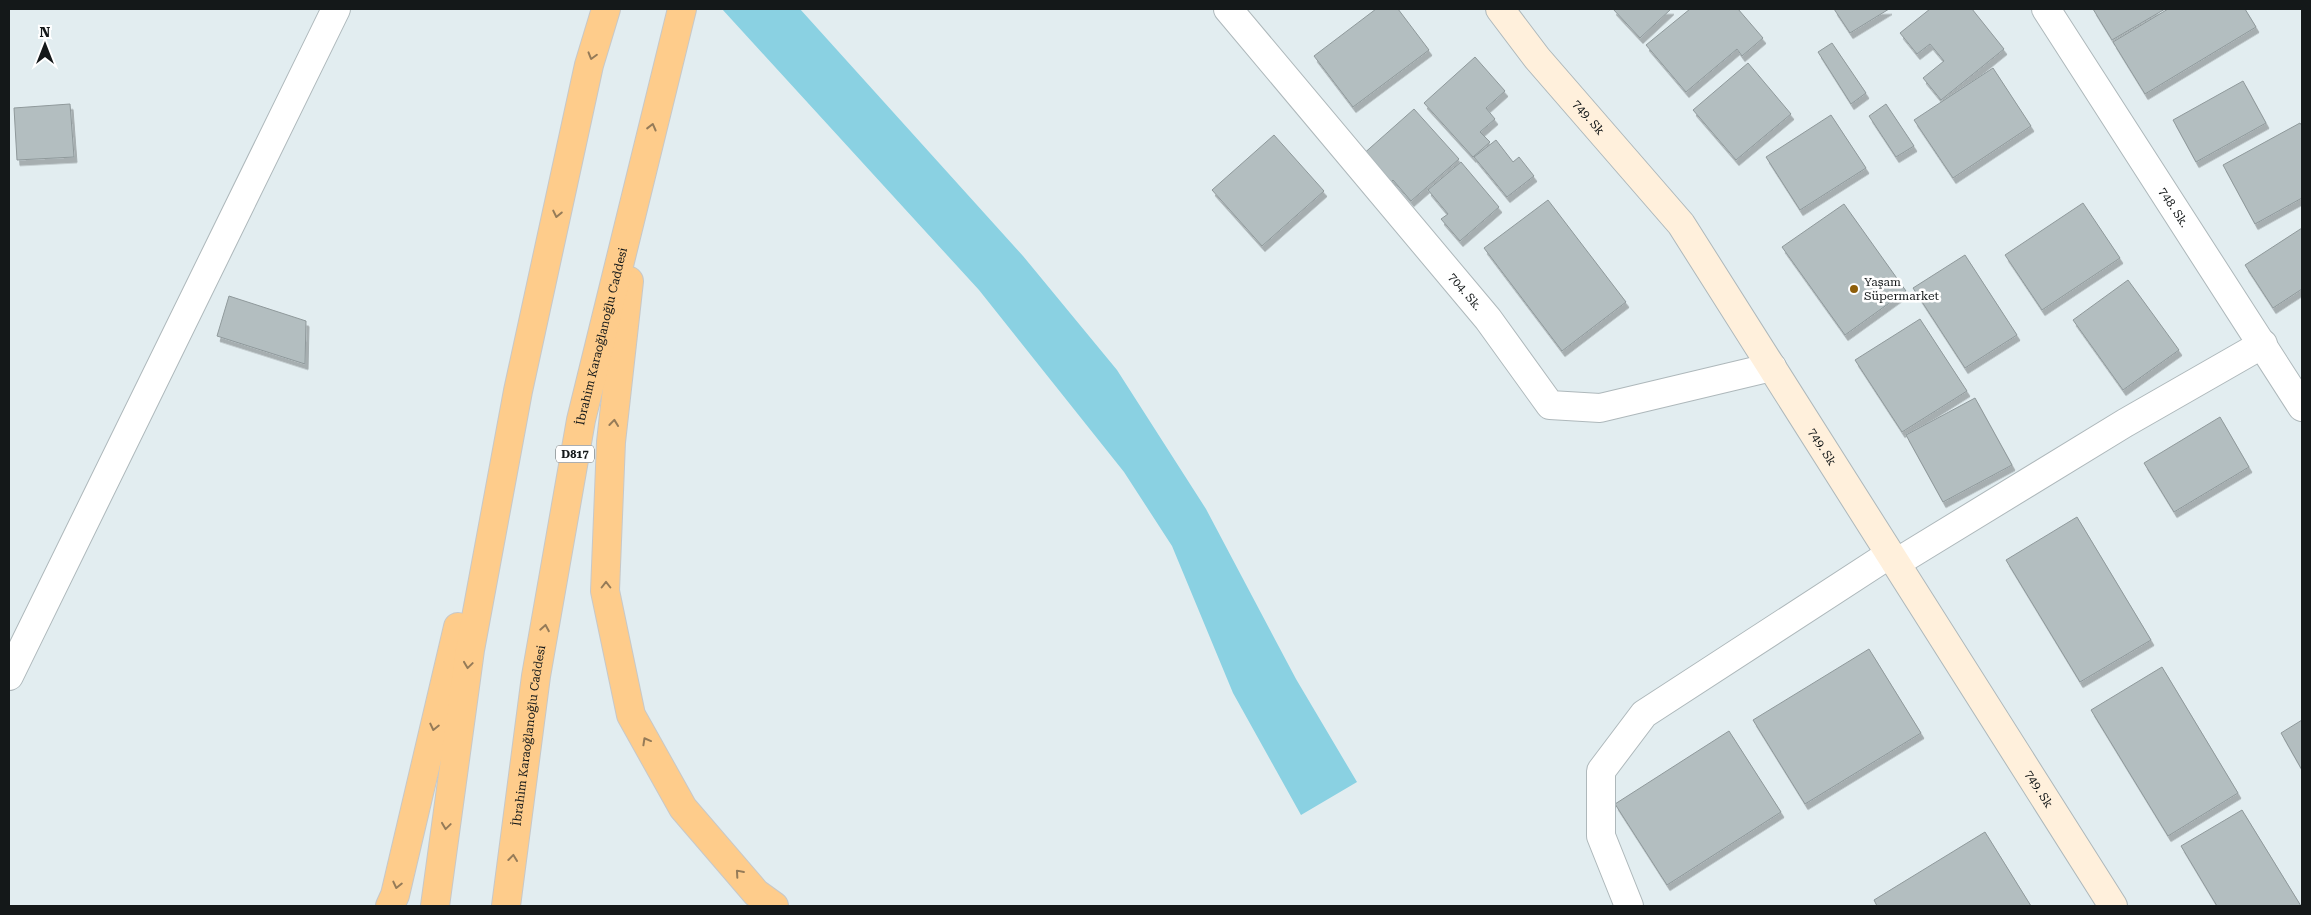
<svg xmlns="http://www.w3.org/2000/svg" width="2311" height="915" viewBox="0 0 2311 915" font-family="'Roboto Serif',serif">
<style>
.water{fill:#8ad1e2}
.building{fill:#b3bec0;stroke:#8f999b;filter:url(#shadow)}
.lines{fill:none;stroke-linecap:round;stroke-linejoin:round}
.street-casing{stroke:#aeb8bb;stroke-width:30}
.secondary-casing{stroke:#aeb8bb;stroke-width:30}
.highway-casing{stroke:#c7c8c8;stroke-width:30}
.street{stroke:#fff;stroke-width:28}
.secondary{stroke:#fff0dc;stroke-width:28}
.highway{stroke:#fecc8b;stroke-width:28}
.oneway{stroke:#957b58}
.poi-dot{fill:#8e5e09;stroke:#fff;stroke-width:2}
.labels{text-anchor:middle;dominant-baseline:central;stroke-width:5;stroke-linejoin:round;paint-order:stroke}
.shield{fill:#fff;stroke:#5a5d5e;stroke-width:1}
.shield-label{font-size:11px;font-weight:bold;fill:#141819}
.street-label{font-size:12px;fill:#141819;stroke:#fff}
.poi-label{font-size:12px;fill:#141819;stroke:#fff;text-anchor:start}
</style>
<defs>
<filter id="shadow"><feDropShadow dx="3" dy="5.5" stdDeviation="0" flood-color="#0004"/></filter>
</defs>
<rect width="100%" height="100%" fill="#e2edf0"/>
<polygon class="water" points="722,9 800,9 1023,256 1117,370 1206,509 1296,679 1357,782 1301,815 1233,693 1172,546 1124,472 979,290"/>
<g class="building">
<polygon points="1376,9 1398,9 1429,50 1353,107 1314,56"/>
<polygon points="1613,9 1671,9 1640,38"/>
<polygon points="1690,9 1738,9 1763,38 1742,56 1737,49 1686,92 1646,45"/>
<polygon points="1834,9 1889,9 1850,33"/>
<polygon points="1930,9 1972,9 2004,49 1941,100 1923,78 1944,61 1930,44 1917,54 1900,33"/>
<polygon points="2093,9 2165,9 2112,40"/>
<polygon points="2168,9 2245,9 2256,27 2145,94 2113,42"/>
<polygon points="1832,43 1866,93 1851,104 1818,52"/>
<polygon points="1475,57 1505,91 1486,108 1495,119 1480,132 1490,142 1473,157 1424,103"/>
<polygon points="1748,63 1791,114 1736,160 1693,110"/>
<polygon points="1993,68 2031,126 1953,178 1914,120"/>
<polygon points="2243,81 2266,123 2196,162 2173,120"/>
<polygon points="70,104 74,157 17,160 14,108"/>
<polygon points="1886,104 1914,146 1896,157 1869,116"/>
<polygon points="1414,109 1459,159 1411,201 1393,180 1387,186 1361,156"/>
<polygon points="1831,115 1866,168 1800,210 1766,157"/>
<polygon points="2300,123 2302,126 2302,198 2255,224 2223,165"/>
<polygon points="1274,135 1324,191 1262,246 1212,190"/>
<polygon points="1496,140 1513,162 1519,157 1534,176 1507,197 1474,157"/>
<polygon points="1461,162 1499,207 1460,241 1441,219 1448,214 1428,190"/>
<polygon points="1548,200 1626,302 1562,351 1484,248"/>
<polygon points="2083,203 2120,258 2042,310 2005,255"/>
<polygon points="1844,204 1906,291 1845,335 1782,247"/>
<polygon points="2302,228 2302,289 2273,308 2245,265"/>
<polygon points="1965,255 2017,335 1965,368 1913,288"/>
<polygon points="2128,280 2179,350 2123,390 2073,320"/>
<polygon points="229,296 306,321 305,364 217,336"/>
<polygon points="1920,319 1967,391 1902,432 1855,360"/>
<polygon points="1975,398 2012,465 1943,502 1906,435"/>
<polygon points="2220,417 2249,467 2174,512 2144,463"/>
<polygon points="2077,517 2151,640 2080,682 2006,560"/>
<polygon points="1869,649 1921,733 1805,804 1753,720"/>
<polygon points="2162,667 2238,793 2168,836 2091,710"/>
<polygon points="2302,720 2302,770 2281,733"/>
<polygon points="1729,731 1781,812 1667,885 1615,804"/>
<polygon points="2242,810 2301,906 2217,906 2181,846"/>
<polygon points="1985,832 2031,906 1877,906 1874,900"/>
</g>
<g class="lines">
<g class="street-casing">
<g id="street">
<path id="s1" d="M1228,9L1488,319L1550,405L1600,408L1772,367"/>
<path id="s2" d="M2046,9L2302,407"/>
<polyline points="1896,563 2125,423 2263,344"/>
<polyline points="9,676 336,9"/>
<polyline points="1629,906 1601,836 1601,771 1644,714 1890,554"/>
</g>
</g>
<g class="secondary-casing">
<g id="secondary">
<path id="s3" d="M1500,9L1537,58L1681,224L2113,906"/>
</g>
</g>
<g class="highway-casing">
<g id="highway">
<polyline points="629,281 611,442 605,591 631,715 683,808 756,893 774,906"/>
<polyline points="390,906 395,895 458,627"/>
<polyline points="435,906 470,650 518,391 589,65 606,9"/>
<path id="s4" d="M506,906L536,676L581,420L682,9"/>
</g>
</g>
<use href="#street" class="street"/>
<use href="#secondary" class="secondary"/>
<use href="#highway" class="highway"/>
</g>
<defs><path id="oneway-chevron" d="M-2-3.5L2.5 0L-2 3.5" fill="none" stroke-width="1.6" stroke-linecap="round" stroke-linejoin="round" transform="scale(1.25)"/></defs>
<g class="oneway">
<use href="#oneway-chevron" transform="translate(592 56) rotate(106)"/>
<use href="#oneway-chevron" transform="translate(652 127) rotate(-76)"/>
<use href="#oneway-chevron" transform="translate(557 214) rotate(102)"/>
<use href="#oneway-chevron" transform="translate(614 423) rotate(-84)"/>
<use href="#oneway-chevron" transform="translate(606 585) rotate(-90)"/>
<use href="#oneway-chevron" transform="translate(545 628) rotate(-80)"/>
<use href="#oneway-chevron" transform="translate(468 665) rotate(98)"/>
<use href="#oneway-chevron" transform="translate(434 727) rotate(103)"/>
<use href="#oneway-chevron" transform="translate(646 741) rotate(-119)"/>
<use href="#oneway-chevron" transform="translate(446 826) rotate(98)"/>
<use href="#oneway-chevron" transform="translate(513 858) rotate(-83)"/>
<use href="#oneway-chevron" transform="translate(739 873) rotate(-131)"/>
<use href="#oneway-chevron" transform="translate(397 885) rotate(103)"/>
</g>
<circle class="poi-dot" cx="1854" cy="289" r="5"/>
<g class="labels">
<rect class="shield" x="556" y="445.5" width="38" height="17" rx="4"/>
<g class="shield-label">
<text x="575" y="454">D817</text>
</g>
<g class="street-label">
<text stroke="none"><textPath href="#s3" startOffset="140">749. Sk</textPath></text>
<text stroke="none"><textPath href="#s2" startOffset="236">748. Sk.</textPath></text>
<text stroke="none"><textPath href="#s1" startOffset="369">704. Sk.</textPath></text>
<text stroke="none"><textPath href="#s4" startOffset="578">İbrahim Karaoğlanoğlu Caddesi</textPath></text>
<text stroke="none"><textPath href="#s3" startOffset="545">749. Sk</textPath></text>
<text stroke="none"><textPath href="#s4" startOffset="172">İbrahim Karaoğlanoğlu Caddesi</textPath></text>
<text stroke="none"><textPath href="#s3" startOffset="950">749. Sk</textPath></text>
</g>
<g class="poi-label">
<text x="1864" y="282">Yaşam<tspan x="1864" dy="14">Süpermarket</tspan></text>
</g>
</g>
<rect width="2311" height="915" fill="none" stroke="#141819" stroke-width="20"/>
<g transform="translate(45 45)" stroke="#ffffff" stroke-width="4" paint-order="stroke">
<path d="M0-4L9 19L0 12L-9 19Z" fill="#141819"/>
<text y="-8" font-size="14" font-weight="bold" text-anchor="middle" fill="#141819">N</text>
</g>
</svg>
